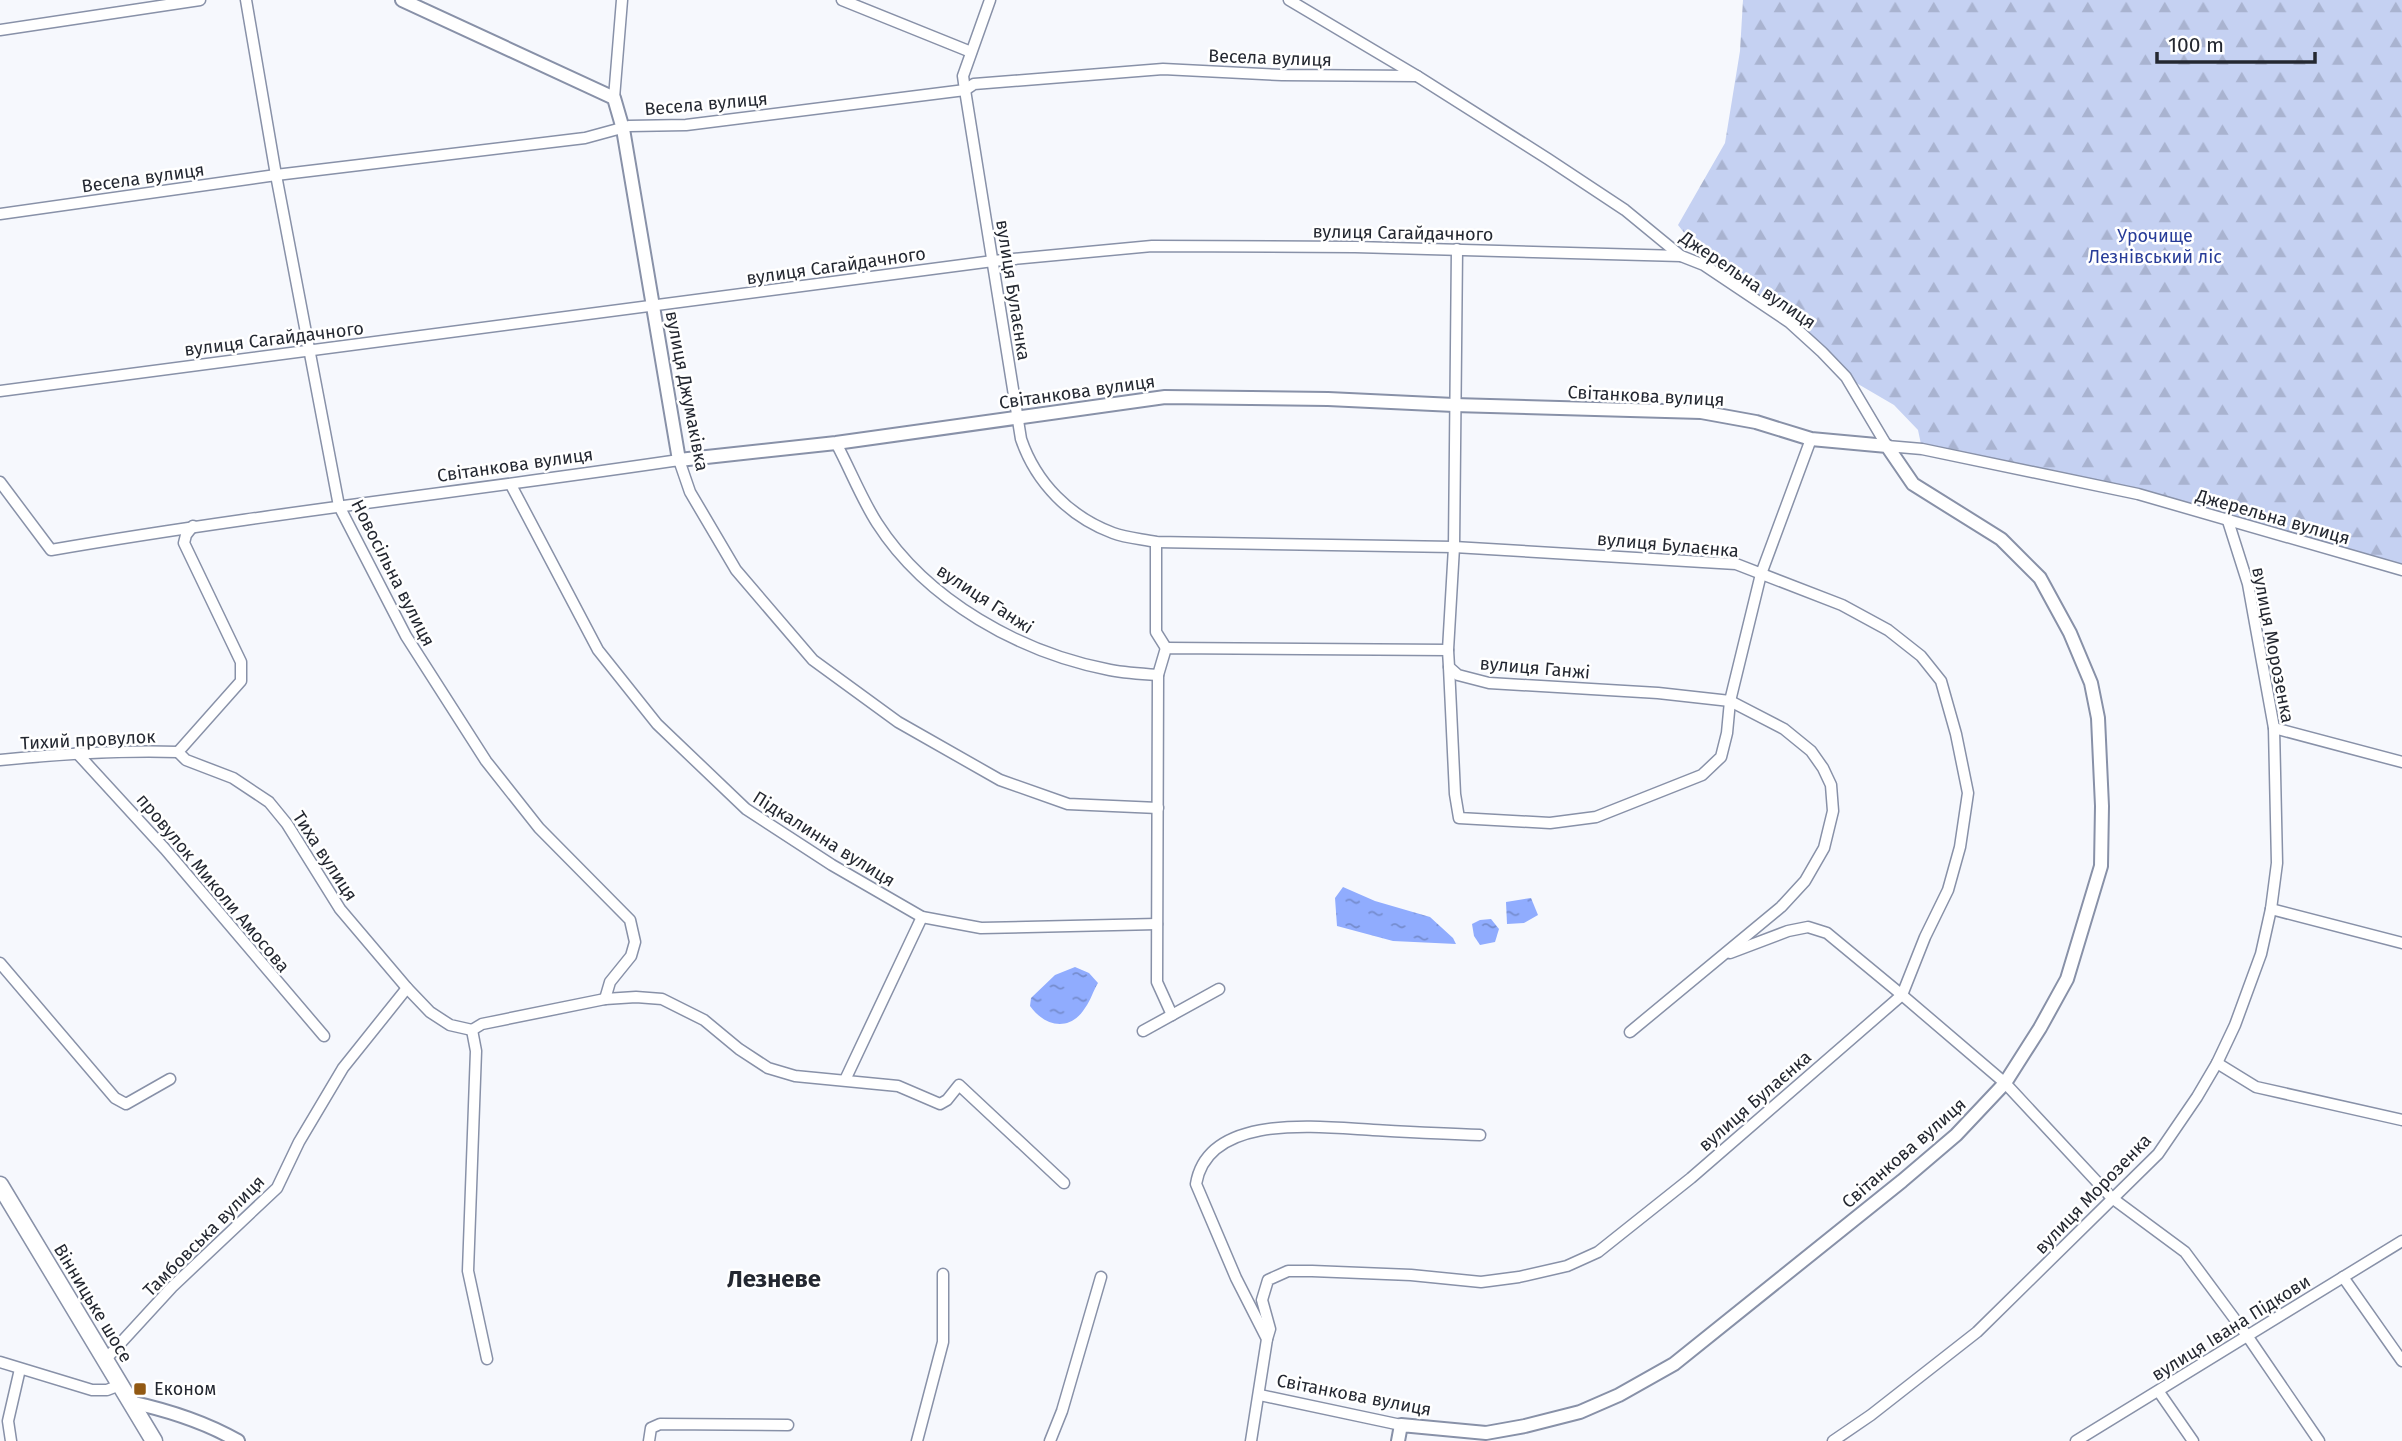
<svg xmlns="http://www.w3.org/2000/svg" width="2402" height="1441" viewBox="0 0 2402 1441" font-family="'Fira Sans',sans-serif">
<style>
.forest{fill:url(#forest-firs)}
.water{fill:url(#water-ripples)}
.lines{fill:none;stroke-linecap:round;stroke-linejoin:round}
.minor-casing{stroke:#8891a8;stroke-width:13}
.tertiary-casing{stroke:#8891a8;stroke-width:16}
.primary-casing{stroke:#8891a8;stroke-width:19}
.minor{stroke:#fff;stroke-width:10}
.tertiary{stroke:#fff;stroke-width:12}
.primary{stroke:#fff;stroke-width:16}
.poi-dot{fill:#925913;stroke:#fff;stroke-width:2.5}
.labels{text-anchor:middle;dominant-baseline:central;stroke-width:5;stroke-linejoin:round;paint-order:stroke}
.street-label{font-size:18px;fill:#242831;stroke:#fff}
.park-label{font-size:18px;fill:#273c98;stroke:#fff}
.poi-label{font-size:18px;fill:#242831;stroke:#fff;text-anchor:start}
.district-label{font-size:24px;font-weight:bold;fill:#242831;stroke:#fff}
</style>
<defs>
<pattern id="forest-firs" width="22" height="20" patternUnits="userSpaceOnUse" patternTransform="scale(1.75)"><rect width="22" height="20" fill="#c5d1f2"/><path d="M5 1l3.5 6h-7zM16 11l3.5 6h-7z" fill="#a9b3d0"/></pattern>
<pattern id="water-ripples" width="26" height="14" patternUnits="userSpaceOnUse" patternTransform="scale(1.75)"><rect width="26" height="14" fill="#90acfe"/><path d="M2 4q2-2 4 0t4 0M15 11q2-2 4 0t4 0" fill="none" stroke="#758cce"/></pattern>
</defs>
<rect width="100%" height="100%" fill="#f6f8fd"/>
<polygon class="forest" points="1743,0 2402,0 2402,570 2138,494 1922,449 1918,430 1894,405 1846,377 1822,352 1704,265 1696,248 1678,225 1725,143 1740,51"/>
<g class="water">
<polygon points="1343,887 1375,901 1430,917 1453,938 1456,944 1393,941 1337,926 1335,898"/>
<polygon points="1531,898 1538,915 1524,923 1507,924 1506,902"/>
<polygon points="1491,919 1499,929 1495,942 1480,945 1474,936 1472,924 1480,920"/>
<path d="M1075,967L1089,973L1098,983C1093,991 1091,1000 1085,1008C1070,1032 1045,1027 1030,1006L1031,998L1055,975Z"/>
</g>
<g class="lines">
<g class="minor-casing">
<g id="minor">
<polyline points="246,0 276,175 339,506 406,636 486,761 539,828 630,920 635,942 631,956 610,982 605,999"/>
<polyline points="842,0 971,52"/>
<path d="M990,0L963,76L965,90L1021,439C1036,483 1070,517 1113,533C1126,538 1142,539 1156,542L1454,547L1736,564L1842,605L1888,630L1921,656L1941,681L1956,734L1968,793L1960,847L1948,890L1925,937L1902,995L1691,1178L1598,1252L1567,1266L1519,1277L1481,1282L1411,1275L1312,1271H1288L1268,1280L1262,1300L1270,1329L1267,1339"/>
<polyline points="1289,0 1417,76 1548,159 1625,210 1681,256 1704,265 1789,322 1822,352 1846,377 1887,446 1922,449 2138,494 2402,570"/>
<polyline points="0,30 200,0"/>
<polyline points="614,98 622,0"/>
<polyline points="0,214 276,175 585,138 629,126 686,125 965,90 974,84 1163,69 1282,75 1417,76"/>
<polyline points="0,391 993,261 1152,246 1355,247 1681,256"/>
<path d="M836,443C850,469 861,498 877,523C927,601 1021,653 1110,670C1126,673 1142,674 1158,675L1166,648L1448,650L1449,667L1458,675L1489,683L1658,693L1730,701L1784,729L1811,751L1823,768L1831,785L1833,811L1824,848L1805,881L1781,907L1630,1032"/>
<path d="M0,482L51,550C260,514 470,491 679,460L690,492L736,570L813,660L898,722L1000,780L1068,804L1158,808"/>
<polyline points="511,485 598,650 657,724 746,809 832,865 922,917 981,928 1157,924"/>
<polyline points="193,526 186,535 184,543 241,662 241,681 178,752 186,760 233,778 269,802 287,824 340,909 407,988 430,1012 450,1025 472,1030"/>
<polyline points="1156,542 1156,632 1166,648"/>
<polyline points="1448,650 1454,547 1457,249"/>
<polyline points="1449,667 1455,794 1459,818 1550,823 1596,817 1702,775 1721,757 1727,733 1730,701 1761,574 1811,439"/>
<polyline points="1158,675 1157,982 1172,1015"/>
<polyline points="2274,728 2402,762"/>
<polyline points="77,753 165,849 324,1036"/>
<path d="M0,760C60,754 118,750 178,752"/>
<polyline points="2271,909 2402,943"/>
<polyline points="1730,953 1788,931 1808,927 1827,933 1902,995 2005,1083 2112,1198 2185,1252 2248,1337 2319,1441"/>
<polyline points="0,963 115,1098 126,1104 170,1079"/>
<polyline points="472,1030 482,1024 605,999 636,997 662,999 704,1020 739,1049 768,1068 795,1076 898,1086 940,1104 947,1100 959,1085 1064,1183"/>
<polyline points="472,1030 476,1051 468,1271 487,1359"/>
<polyline points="1143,1031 1219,989"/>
<polyline points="2217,1063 2256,1087 2402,1120"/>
<polyline points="845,1080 922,917"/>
<polyline points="2343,1277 2402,1361"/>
<polyline points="105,1360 172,1287 277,1188 299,1142 343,1068 407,988"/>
<polyline points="0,1362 92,1390 107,1390 120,1385"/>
<polyline points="2159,1392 2193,1441"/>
<polyline points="1260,1395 1401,1425"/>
<polyline points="11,1441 8,1421 20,1369"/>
<polyline points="649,1441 651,1428 660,1424 788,1425"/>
<polyline points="917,1441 943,1342 943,1274"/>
<polyline points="1050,1441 1062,1411 1101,1277"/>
<path d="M1251,1441L1267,1339L1236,1278L1196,1184C1208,1112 1321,1127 1373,1130C1409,1132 1444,1134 1480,1135"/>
<polyline points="1833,1441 1871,1415 1977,1332 2158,1154 2197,1097 2217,1063 2235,1025 2261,954 2271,909 2277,863 2274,728 2248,584 2228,521"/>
<polyline points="2076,1441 2402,1241"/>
</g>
</g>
<g class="tertiary-casing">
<g id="tertiary">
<polyline points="402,0 614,98 623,129 679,460 836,443 1165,397 1328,399 1454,405 1701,412 1756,422 1811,439 1887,446 1913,484 2001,539 2040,578 2070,633 2091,683 2098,718 2102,806 2101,866 2067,979 2040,1028 2005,1083 1956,1135 1902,1181 1674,1364 1619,1395 1580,1412 1525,1426 1486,1433 1401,1425 1398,1441"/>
<path d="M130,1402C167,1410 205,1422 238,1441"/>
</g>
</g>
<g class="primary-casing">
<polyline id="primary" points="0,1185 154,1441"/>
</g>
<use href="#minor" class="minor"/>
<use href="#tertiary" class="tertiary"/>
<use href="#primary" class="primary"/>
</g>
<rect class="poi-dot" x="133" y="1382" width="14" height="14" rx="3.5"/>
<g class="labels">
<g class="street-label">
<text transform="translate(1270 58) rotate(2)">Весела вулиця</text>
<text transform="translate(706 104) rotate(-5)">Весела вулиця</text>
<text transform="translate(143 178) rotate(-8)">Весела вулиця</text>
<text transform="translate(1403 233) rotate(1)">вулиця Сагайдачного</text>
<text transform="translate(836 266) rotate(-8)">вулиця Сагайдачного</text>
<text transform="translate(1748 280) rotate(34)">Джерельна вулиця</text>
<text transform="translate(1013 290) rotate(81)">вулиця Булаєнка</text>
<text transform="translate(274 339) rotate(-7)">вулиця Сагайдачного</text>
<text transform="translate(687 391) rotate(79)">вулиця Джумаківка</text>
<text transform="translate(1077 392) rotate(-8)">Світанкова вулиця</text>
<text transform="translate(1646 396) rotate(3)">Світанкова вулиця</text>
<text transform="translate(515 465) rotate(-8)">Світанкова вулиця</text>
<text transform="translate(2273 517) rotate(16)">Джерельна вулиця</text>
<text transform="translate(1668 545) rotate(5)">вулиця Булаєнка</text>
<text transform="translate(393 573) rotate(63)">Новосільна вулиця</text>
<text transform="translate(985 599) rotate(33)">вулиця Ганжі</text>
<text transform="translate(2273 645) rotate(79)">вулиця Морозенка</text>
<text transform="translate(1535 668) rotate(5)">вулиця Ганжі</text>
<text transform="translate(88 740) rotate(-3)">Тихий провулок</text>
<text transform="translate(824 839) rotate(32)">Підкалинна вулиця</text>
<text transform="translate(325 856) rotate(57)">Тиха вулиця</text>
<text transform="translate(213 883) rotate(50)">провулок Миколи Амосова</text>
<text transform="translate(1755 1101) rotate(-41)">вулиця Булаєнка</text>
<text transform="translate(1904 1153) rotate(-41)">Світанкова вулиця</text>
<text transform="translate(2093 1194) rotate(-46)">вулиця Морозенка</text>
<text transform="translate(204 1236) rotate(-45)">Тамбовська вулиця</text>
<text transform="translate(93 1303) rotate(59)">Вінницьке шосе</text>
<text transform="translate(2231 1328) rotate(-32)">вулиця Івана Підкови</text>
<text transform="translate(1354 1395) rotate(11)">Світанкова вулиця</text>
</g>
<g class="park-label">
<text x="2155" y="236">Урочище<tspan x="2155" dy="21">Лезнівський ліс</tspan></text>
</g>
<g class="poi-label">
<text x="154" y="1389">Економ</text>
</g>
<g class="district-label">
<text x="774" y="1279">Лезневе</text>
</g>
</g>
<path d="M2157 52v10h158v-10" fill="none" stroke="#242831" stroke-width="3.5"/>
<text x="2168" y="52" font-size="21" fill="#242831" stroke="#ffffff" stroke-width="5" paint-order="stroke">100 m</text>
</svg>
